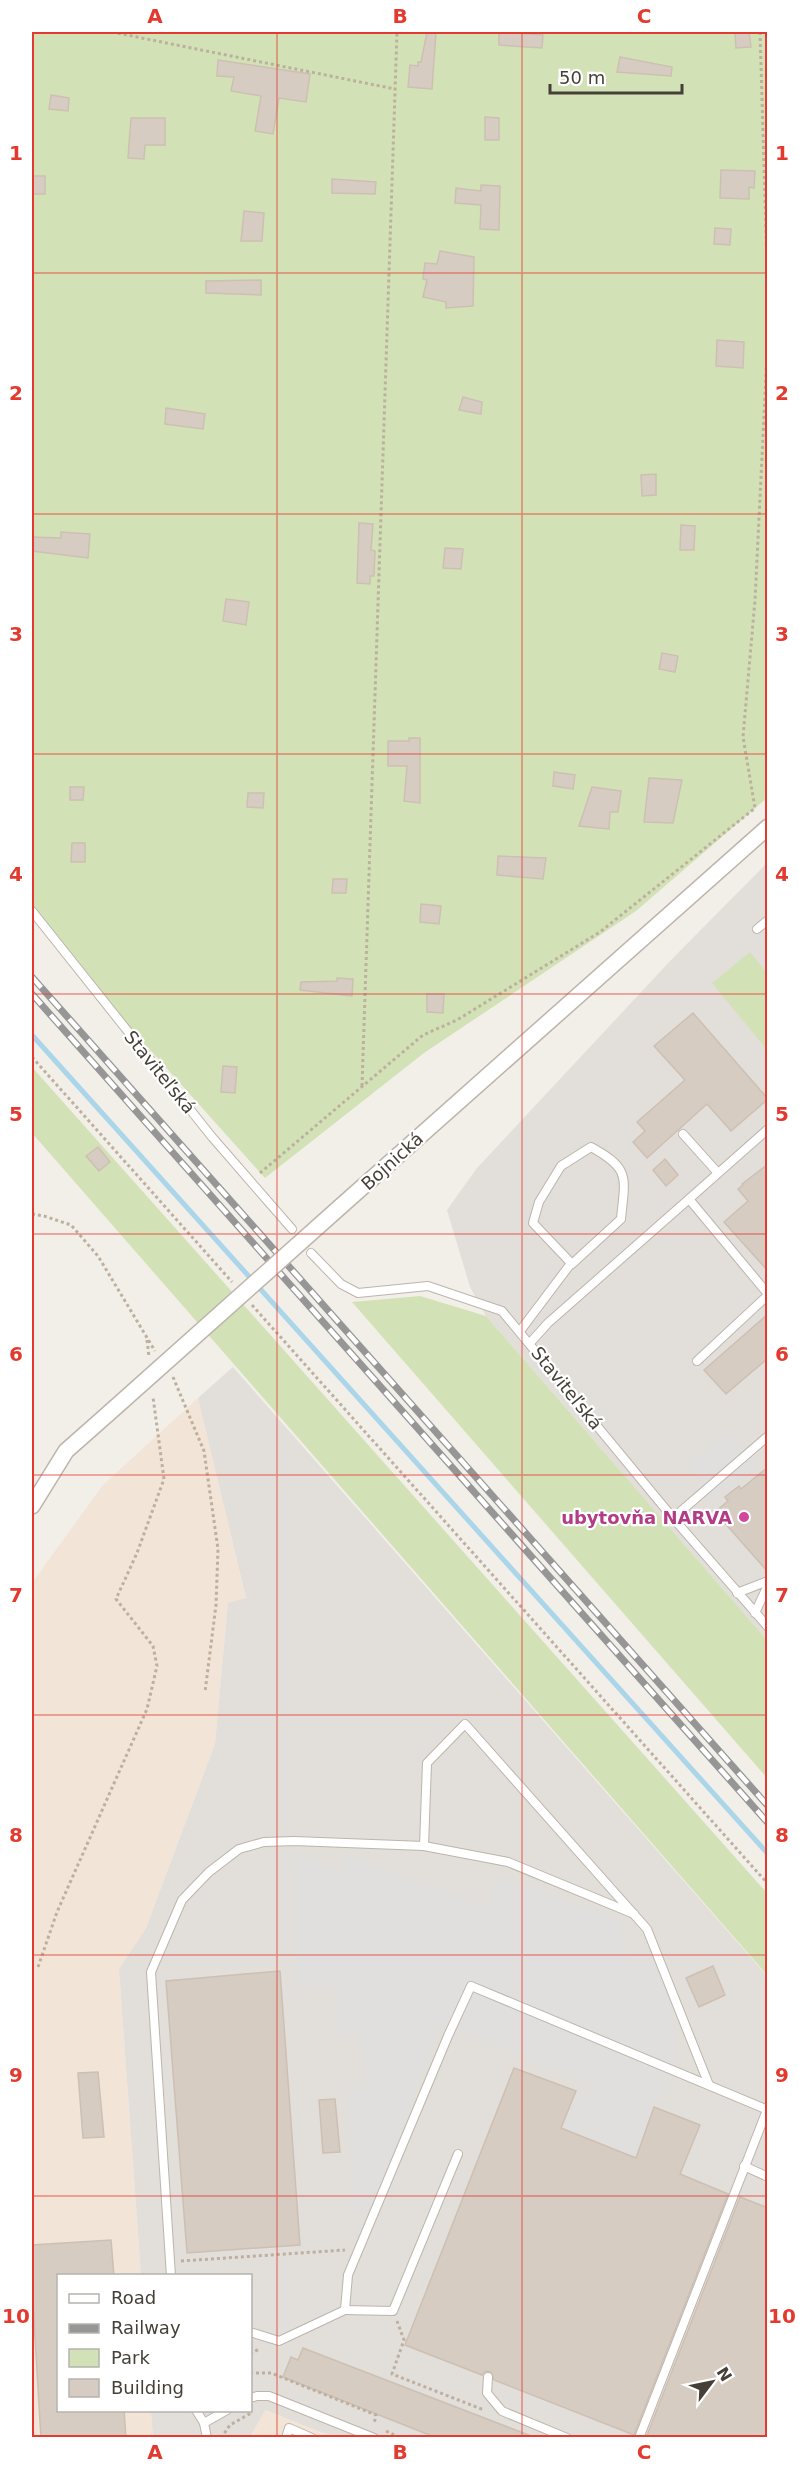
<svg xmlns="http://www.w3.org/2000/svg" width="799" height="2469" viewBox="0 0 799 2469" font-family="'DejaVu Sans',sans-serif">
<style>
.commercial{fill:#f2e4d6}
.industrial{fill:#e2deda}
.green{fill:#d2e2b6}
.parking{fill:#e1dfdd}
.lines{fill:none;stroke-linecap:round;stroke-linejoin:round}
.stream{stroke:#abd5e9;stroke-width:5}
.building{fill:#d6ccc2;stroke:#cdc0b3;stroke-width:1.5}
.service-casing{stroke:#bdb5ac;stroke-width:10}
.minor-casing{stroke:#bdb5ac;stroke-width:18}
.path{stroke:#bdb09f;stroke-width:3;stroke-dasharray:3 3;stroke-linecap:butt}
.service{stroke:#fff;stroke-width:8}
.minor{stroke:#fff;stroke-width:15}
.rail-casing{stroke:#969696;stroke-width:7}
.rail{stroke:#fff;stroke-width:4.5;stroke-dasharray:14;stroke-linecap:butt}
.minor-bridge-casing{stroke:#bdb5ac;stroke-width:18;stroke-linecap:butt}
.minor-bridge{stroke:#fff;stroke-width:15}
.grid{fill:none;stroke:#e33a2f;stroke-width:1.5;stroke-opacity:0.55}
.hotel-dot{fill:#d1479c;stroke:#fff;stroke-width:2}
.labels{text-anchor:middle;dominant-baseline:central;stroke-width:4.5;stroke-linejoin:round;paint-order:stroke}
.street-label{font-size:18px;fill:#453f38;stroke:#fff}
.hotel-label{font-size:18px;font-weight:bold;fill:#b23c85;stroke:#fff;text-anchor:end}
.neatline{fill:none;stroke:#e33a2f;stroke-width:2}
.grid-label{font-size:20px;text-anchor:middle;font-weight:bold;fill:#e33a2f}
</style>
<rect width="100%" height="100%" fill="#f2efe9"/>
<g class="commercial">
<polygon points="198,1398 246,1599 228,1604 215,1744 146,1928 119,1969 141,2275 58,2276 58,2410 151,2411 153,2437 32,2438 32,1583 103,1485"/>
<polygon points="264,2410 333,2437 250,2438"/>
</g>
<g class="industrial">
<polygon points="767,863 767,1640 486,1316 470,1287 447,1210 477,1168 672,959"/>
<polygon points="233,1367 767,1976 767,2437 333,2437 265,2410 250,2437 153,2437 151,2411 250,2410 250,2276 141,2275 119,1969 146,1928 215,1744 228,1603 246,1598 198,1398"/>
</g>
<g class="green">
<polygon points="32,32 767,32 767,798 636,911 424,1053 265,1178 32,918"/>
<polygon points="750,952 767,973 767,1050 712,983"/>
<polygon points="32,1067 767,1893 767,1975 32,1133"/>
<polygon points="420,1296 486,1316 767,1640 767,1778 352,1302"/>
</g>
<g class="parking">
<polygon points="728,1432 757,1466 716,1500 687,1466"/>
<polygon points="293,1853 342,1872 345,1854 485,1907 498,1876 620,1920 624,1949 654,1961 670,2002 678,2043 669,2081 654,2107 636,2158 561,2128 574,2096 582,2099 598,2087 441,2024 371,2210 356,2217 344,2092 366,2089 358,2033 339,2038 336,1988 297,1989"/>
</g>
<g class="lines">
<polyline class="stream" points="32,1035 768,1854"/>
</g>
<g class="building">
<polygon points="427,32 436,32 432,89 408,87 410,65 418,66 418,62 421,62"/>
<polygon points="499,32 543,35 542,48 499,45"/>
<polygon points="735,32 749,32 751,47 736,48"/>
<polygon points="620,57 672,67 671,76 617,72"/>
<polygon points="218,60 310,74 306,102 279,98 273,134 255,131 261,96 231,91 234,77 217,76"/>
<polygon points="51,95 69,98 68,111 49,109"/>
<polygon points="485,117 499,118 499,140 485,140"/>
<polygon points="131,118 165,118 165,145 145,145 144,159 128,158"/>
<polygon points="721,170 755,171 754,188 749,187 749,199 720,198"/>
<rect x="32" y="176" width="13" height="18"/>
<polygon points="332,179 376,182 375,194 332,193"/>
<polygon points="481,185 500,186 499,230 480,229 481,205 455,203 456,188 481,191"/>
<polygon points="244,211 264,213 262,241 241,241"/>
<polygon points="715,228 731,229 730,245 714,244"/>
<polygon points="440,251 474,257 473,306 446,308 446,302 423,297 427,280 423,279 425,263 437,264"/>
<polygon points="261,280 261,295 206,293 206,281"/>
<polygon points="717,340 744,342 743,368 716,366"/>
<polygon points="463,397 482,402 481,414 459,410"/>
<polygon points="166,408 205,414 203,429 165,424"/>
<polygon points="656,474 656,495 642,496 641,475"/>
<polygon points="359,523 373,524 371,550 375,551 374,576 370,576 370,584 357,583"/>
<polygon points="681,525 695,526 694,550 680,550"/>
<polygon points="61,532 90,534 88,558 32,551 32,537 61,538"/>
<polygon points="445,548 463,549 461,569 443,568"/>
<polygon points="226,599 249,602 246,625 223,621"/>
<polygon points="662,653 678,656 675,672 659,669"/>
<polygon points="409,738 420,738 420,803 404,801 407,766 388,766 388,741 409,741"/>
<polygon points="554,772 575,775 573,789 553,786"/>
<polygon points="649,778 682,780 673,823 644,822"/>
<polygon points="70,787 84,787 83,800 70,800"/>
<polygon points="592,787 621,791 618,812 610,812 609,829 579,826"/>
<polygon points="248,793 264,793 263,808 247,807"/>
<polygon points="72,843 85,843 85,862 71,862"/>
<polygon points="498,856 546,858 543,879 497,875"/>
<polygon points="333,879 347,879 346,893 332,893"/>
<polygon points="421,904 441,906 439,924 420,922"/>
<polygon points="337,978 353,979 352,996 300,990 301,982 337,981"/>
<polygon points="427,994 444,994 443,1013 427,1012"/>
<polygon points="693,1013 768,1099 731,1131 707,1104 647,1158 633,1142 645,1131 637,1122 685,1080 654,1046"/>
<polygon points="223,1066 237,1067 235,1093 221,1092"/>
<polygon points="98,1147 110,1162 99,1171 86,1156"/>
<polygon points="665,1159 678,1175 666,1186 653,1170"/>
<polygon points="768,1164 768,1271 724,1222 748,1201 738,1189 743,1185 742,1184"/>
<polygon points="768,1314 768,1358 726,1394 704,1370"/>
<polygon points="768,1467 768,1572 715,1512 728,1501 725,1497 739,1486 741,1489"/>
<polygon points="713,1966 725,1995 699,2007 686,1978"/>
<polygon points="280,1971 300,2245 187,2253 166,1981"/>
<polygon points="514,2068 576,2091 561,2128 636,2158 654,2107 700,2125 680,2174 728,2194 634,2435 494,2380 491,2372 486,2371 482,2375 405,2345"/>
<polygon points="98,2072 104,2137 83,2138 78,2073"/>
<polygon points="335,2099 340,2152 323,2153 319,2100"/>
<polygon points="740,2197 768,2208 768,2438 646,2438"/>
<polygon points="111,2240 114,2276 58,2276 58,2410 124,2410 126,2438 41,2438 32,2287 32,2245"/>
<polygon points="303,2348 531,2436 530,2438 437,2438 283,2377 291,2357 298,2360"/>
</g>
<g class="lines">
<g class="service-casing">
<g id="service">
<polyline points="32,911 212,1137 292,1229"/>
<polyline points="757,929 768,920"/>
<polyline points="768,1129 689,1199 768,1294"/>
<polyline points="683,1134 718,1173"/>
<polyline points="311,1253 341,1284 358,1293 428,1286 502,1311 673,1518 768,1627"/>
<path d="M520,1331L569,1266L572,1264L621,1219C625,1177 631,1169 591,1147L561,1166L539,1202L533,1223L572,1264"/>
<polyline points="530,1343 548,1323 689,1199"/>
<polyline points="697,1361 768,1295"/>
<polyline points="673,1518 768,1436"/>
<polyline points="737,1593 768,1581"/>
<polyline points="755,1613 768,1585"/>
<polyline points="424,1846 427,1763 465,1724 647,1929 709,2085"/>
<polyline points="744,2166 768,2177"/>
<polyline points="171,2276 151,1972 182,1900 209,1872 239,1849 264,1842 294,1841 424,1846 508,1862 634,1914"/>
<polyline points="345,2310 393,2311 458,2154"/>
<polyline points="250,2332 279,2341 345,2310 348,2275 448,2036 471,1986 768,2110"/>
<polyline points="488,2377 487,2393 502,2411 567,2438"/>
<polyline points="250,2398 257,2396 269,2396 374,2438"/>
<polyline points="196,2410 204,2423"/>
<polyline points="207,2438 204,2423 227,2410"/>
<polyline points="286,2438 289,2428 312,2438"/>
<polyline points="639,2438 767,2110"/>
</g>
</g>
<g class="minor-casing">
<g id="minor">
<polyline points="340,1207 768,827"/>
<polyline points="32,1506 66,1451 109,1413"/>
</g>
</g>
<g class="path">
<polyline points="112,32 395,89"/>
<polyline points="760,32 768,298"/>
<polyline points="32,1057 232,1282"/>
<polyline points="362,1086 397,32"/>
<polyline points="260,1173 423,1035 457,1020 600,932 755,808 743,737 755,600 768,334"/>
<polyline points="32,1214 44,1216 71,1225 98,1256 155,1351"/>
<polyline points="252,1305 768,1884"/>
<polyline points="147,1340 149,1357"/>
<polyline points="173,1377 204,1451 218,1549 216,1605 205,1692"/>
<polyline points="38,1967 57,1912 147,1709 157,1666 153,1646 116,1599 137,1553 164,1479 153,1397"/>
<polyline points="181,2261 345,2250"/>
<polyline points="397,2321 404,2340 392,2374 484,2410"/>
<polyline points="250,2354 259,2349"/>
<polyline points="250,2373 271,2373 376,2415 374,2424"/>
<polyline points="386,2431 401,2438"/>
<polyline points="221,2438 230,2425 251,2413 250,2410"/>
</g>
<use href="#service" class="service"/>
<use href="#minor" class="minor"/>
<g class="rail-casing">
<g id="rail">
<polyline points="32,977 768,1806"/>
<polyline points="32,994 768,1823"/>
</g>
</g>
<use href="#rail" class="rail"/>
<g class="minor-bridge-casing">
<polyline id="minor-bridge" points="109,1413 340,1207"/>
</g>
<use href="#minor-bridge" class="minor-bridge"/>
</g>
<path class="grid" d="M277,32V2438M522,32V2438M32,273H768M32,514H768M32,754H768M32,994H768M32,1234H768M32,1475H768M32,1715H768M32,1955H768M32,2196H768"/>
<circle class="hotel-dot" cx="744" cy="1517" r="6"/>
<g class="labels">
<g class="street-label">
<text transform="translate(160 1072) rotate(51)">Staviteľská</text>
<text transform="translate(392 1161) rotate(-42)">Bojnická</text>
<text transform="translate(567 1388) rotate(51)">Staviteľská</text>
</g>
<g class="hotel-label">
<text x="732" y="1517">ubytovňa NARVA</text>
</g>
</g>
<rect width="799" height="2469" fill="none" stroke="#ffffff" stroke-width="66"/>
<rect x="57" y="2274" width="195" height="138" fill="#ffffff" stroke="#b5b2af" stroke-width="1.5"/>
<rect x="69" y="2294" width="30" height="9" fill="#ffffff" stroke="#b5b2af" stroke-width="1.5"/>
<text x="111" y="2304" font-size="18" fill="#453f38">Road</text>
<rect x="69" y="2324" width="30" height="9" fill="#969696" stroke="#b5b2af" stroke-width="1.5"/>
<text x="111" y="2334" font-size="18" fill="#453f38">Railway</text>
<rect x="69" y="2349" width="30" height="18" fill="#d2e2b6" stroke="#b5b2af" stroke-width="1.5"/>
<text x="111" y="2364" font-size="18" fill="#453f38">Park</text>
<rect x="69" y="2379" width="30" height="18" fill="#d6ccc2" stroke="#b5b2af" stroke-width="1.5"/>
<text x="111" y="2394" font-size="18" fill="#453f38">Building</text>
<g transform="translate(712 2382) rotate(58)" stroke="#ffffff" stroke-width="4.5" paint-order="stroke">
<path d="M0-4.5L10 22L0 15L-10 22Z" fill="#453f38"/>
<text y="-9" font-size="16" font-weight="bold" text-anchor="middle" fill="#453f38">N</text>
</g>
<path d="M550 84v9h132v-9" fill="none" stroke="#453f38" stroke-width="3"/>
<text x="559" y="84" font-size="18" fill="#453f38" stroke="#ffffff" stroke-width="4.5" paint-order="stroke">50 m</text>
<rect x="33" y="33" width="733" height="2403" class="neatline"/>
<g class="grid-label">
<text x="155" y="23">A</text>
<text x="400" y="23">B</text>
<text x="644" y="23">C</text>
<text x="16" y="160">1</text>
<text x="782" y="160">1</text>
<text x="16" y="400">2</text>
<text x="782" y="400">2</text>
<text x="16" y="641">3</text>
<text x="782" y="641">3</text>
<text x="16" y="881">4</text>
<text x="782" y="881">4</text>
<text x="16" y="1121">5</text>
<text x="782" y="1121">5</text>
<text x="16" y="1361">6</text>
<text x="782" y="1361">6</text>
<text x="16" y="1602">7</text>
<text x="782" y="1602">7</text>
<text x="16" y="1842">8</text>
<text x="782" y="1842">8</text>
<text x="16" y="2082">9</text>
<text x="782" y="2082">9</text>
<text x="16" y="2323">10</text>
<text x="782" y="2323">10</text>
<text x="155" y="2459">A</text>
<text x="400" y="2459">B</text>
<text x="644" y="2459">C</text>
</g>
</svg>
